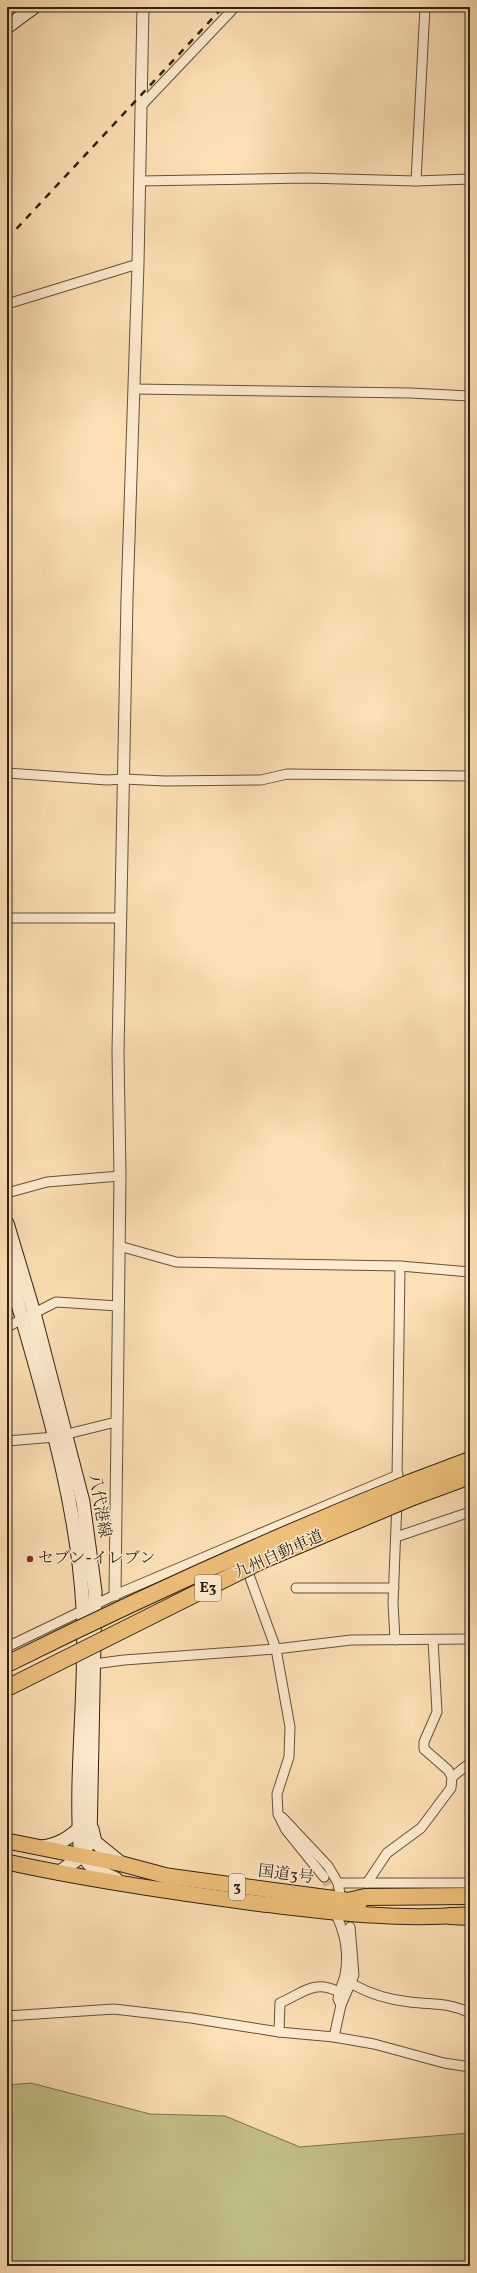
<svg xmlns="http://www.w3.org/2000/svg" width="477" height="2273" viewBox="0 0 477 2273" font-family="Vollkorn,'Noto Serif JP',serif">
<style>
.green{fill:#c4c18a;stroke:#7a724e}
.lines{fill:none;stroke-linecap:round;stroke-linejoin:round}
.minor-tunnel{stroke:#d4ba94;stroke-width:9;stroke-dasharray:9 4.5;stroke-linecap:butt}
.minor-casing{stroke:#62523b;stroke-width:11}
.tertiary-casing{stroke:#62523b;stroke-width:13}
.secondary-casing{stroke:#2f2212;stroke-width:15}
.trunk-casing{stroke:#2f2212;stroke-width:17}
.motorway-casing{stroke:#2f2212;stroke-width:18}
.minor{stroke:#feebcf;stroke-width:9}
.tertiary{stroke:#feebcf;stroke-width:11}
.secondary{stroke:#feebcf;stroke-width:13}
.trunk{stroke:#eec07a;stroke-width:15}
.motorway{stroke:#eec07a;stroke-width:16}
.rail{stroke:#2f2212;stroke-width:2.5;stroke-dasharray:7 7;stroke-linecap:butt}
.motorway-bridge-casing{stroke:#2f2212;stroke-width:18;stroke-linecap:butt}
.motorway-bridge{stroke:#eec07a;stroke-width:16}
.poi-dot{fill:#8f2418;stroke:#feebcf;stroke-width:1.5}
.labels{text-anchor:middle;dominant-baseline:central;stroke-width:3;stroke-linejoin:round;paint-order:stroke}
.shield{fill:#feebcf;stroke:#6d5e4b;stroke-width:1}
.shield-label{font-size:15px;font-weight:bold;fill:#2f2212}
.street-label{font-size:16px;fill:#2f2212;stroke:#feebcf}
.poi-label{font-size:16px;fill:#2f2212;stroke:#feebcf;text-anchor:start}
</style>
<rect width="100%" height="100%" fill="#fde0b5"/>
<filter id="stains"><feTurbulence type="fractalNoise" baseFrequency=".005" numOctaves="4"/><feColorMatrix values="0 0 0 0 .2 0 0 0 0 .09 0 0 0 0 .02 0 0 0 .5 -.17"/></filter>
<radialGradient id="worn" r=".72"><stop offset=".6" stop-color="#630" stop-opacity="0"/><stop offset="1" stop-color="#630" stop-opacity=".3"/></radialGradient>
<polygon class="green" points="31,2083 150,2114 225,2116 300,2147 470,2133 470,2266 7,2266 7,2085"/>
<g class="lines">
<polyline class="minor-tunnel" points="324,1877 350,1927"/>
<g class="minor-casing">
<g id="minor">
<polyline points="141,106 235,7"/>
<polyline points="140,181 306,178 416,181 470,179"/>
<polyline points="416,181 425,7"/>
<polyline points="7,304 138,264"/>
<polyline points="134,389 410,393 470,396"/>
<polyline points="7,773 107,780 124,779 165,781 261,780 287,774 470,776"/>
<polyline points="7,918 121,918"/>
<polyline points="7,1193 47,1182 120,1176"/>
<polyline points="119,1246 176,1262 400,1266 470,1272"/>
<polyline points="7,1327 56,1302 118,1306"/>
<polyline points="7,1441 55,1437 116,1422"/>
<polyline points="397,1480 400,1266"/>
<polyline points="396,1537 470,1512"/>
<polyline points="245,1564 276,1649 290,1727 289,1757 277,1794 278,1814 286,1830 324,1877"/>
<polyline points="296,1588 394,1588"/>
<polyline points="395,1640 393,1603 397,1501"/>
<polyline points="7,1647 115,1595 398,1475"/>
<polyline points="94,1664 124,1660 276,1649 351,1640 470,1639"/>
<polyline points="452,1777 470,1763"/>
<polyline points="282,1817 328,1866 338,1883 341,1899"/>
<polyline points="338,1883 470,1883"/>
<polyline points="367,1883 387,1853 421,1828 451,1788 452,1777 448,1770 424,1749 424,1742 437,1712 433,1640"/>
<path d="M335,1913C345,1932 349,1953 345,1975C343,1983 339,1991 338,1999L341,2005"/>
<path d="M352,1984C370,1994 390,2000 410,2002C435,2005 447,2002 470,2013"/>
<polyline points="7,2016 114,2009 191,2018 279,2032 334,2037 374,2044 444,2063 470,2067"/>
<path d="M279,2032L280,2003C303,1993 314,1979 339,1992"/>
<polyline points="334,2037 341,2005 354,1975 350,1927"/>
</g>
</g>
<g class="tertiary-casing">
<polyline id="tertiary" points="115,1595 120,1176 118,1052 127,599 138,264 143,7"/>
</g>
<g class="secondary-casing">
<g id="secondary">
<polyline points="7,27 34,7"/>
<polyline points="7,1223 34,1313 83,1502 95,1591 90,1840 82,1856 58,1873"/>
<path d="M7,1265C38,1378 77,1492 83,1609C87,1688 75,1767 80,1845C85,1867 97,1871 116,1879"/>
<polyline points="92,1829 95,1842 121,1863"/>
<path d="M42,1847C58,1845 67,1839 79,1829"/>
</g>
</g>
<g class="trunk-casing">
<g id="trunk">
<polyline points="7,1841 122,1864 167,1876 360,1902"/>
<path d="M7,1862C88,1880 172,1892 255,1903C324,1911 393,1921 463,1915"/>
</g>
</g>
<g class="motorway-casing">
<g id="motorway">
<polyline points="409,1483 470,1460"/>
<polyline points="413,1497 470,1476"/>
<polyline points="348,1901 365,1897 470,1896"/>
<polyline points="450,1916 470,1917"/>
</g>
</g>
<use href="#minor" class="minor"/>
<use href="#tertiary" class="tertiary"/>
<use href="#secondary" class="secondary"/>
<use href="#trunk" class="trunk"/>
<use href="#motorway" class="motorway"/>
<polyline class="rail" points="7,239 223,7"/>
<g class="motorway-bridge-casing">
<g id="motorway-bridge">
<path d="M7,1664C138,1599 272,1538 409,1483"/>
<polyline points="7,1688 261,1561 413,1497"/>
</g>
</g>
<use href="#motorway-bridge" class="motorway-bridge"/>
</g>
<circle class="poi-dot" cx="30" cy="1559" r="4"/>
<g class="labels">
<g class="shield">
<rect x="195" y="1575" width="26" height="26" rx="3"/>
<rect x="229" y="1874" width="16" height="26" rx="3"/>
</g>
<g class="shield-label">
<text x="208" y="1588">E3</text>
<text x="237" y="1887">3</text>
</g>
<g class="street-label">
<text transform="translate(99 1506) rotate(80)">八代港線</text>
<text transform="translate(279 1555) rotate(-24)">九州自動車道</text>
<text transform="translate(286 1875) rotate(7)">国道3号</text>
</g>
<g class="poi-label">
<text x="38" y="1559">セブン-イレブン</text>
</g>
</g>
<rect width="477" height="2273" fill="none" stroke="#fde0b5" stroke-width="24"/>
<rect x="8" y="8" width="461" height="2257" fill="none" stroke="#2f2212" stroke-width="2"/>
<rect x="12" y="12" width="453" height="2249" fill="none" stroke="#2f2212"/>
<rect width="100%" height="100%" filter="url(#stains)"/>
<rect width="100%" height="100%" fill="url(#worn)"/>
</svg>
